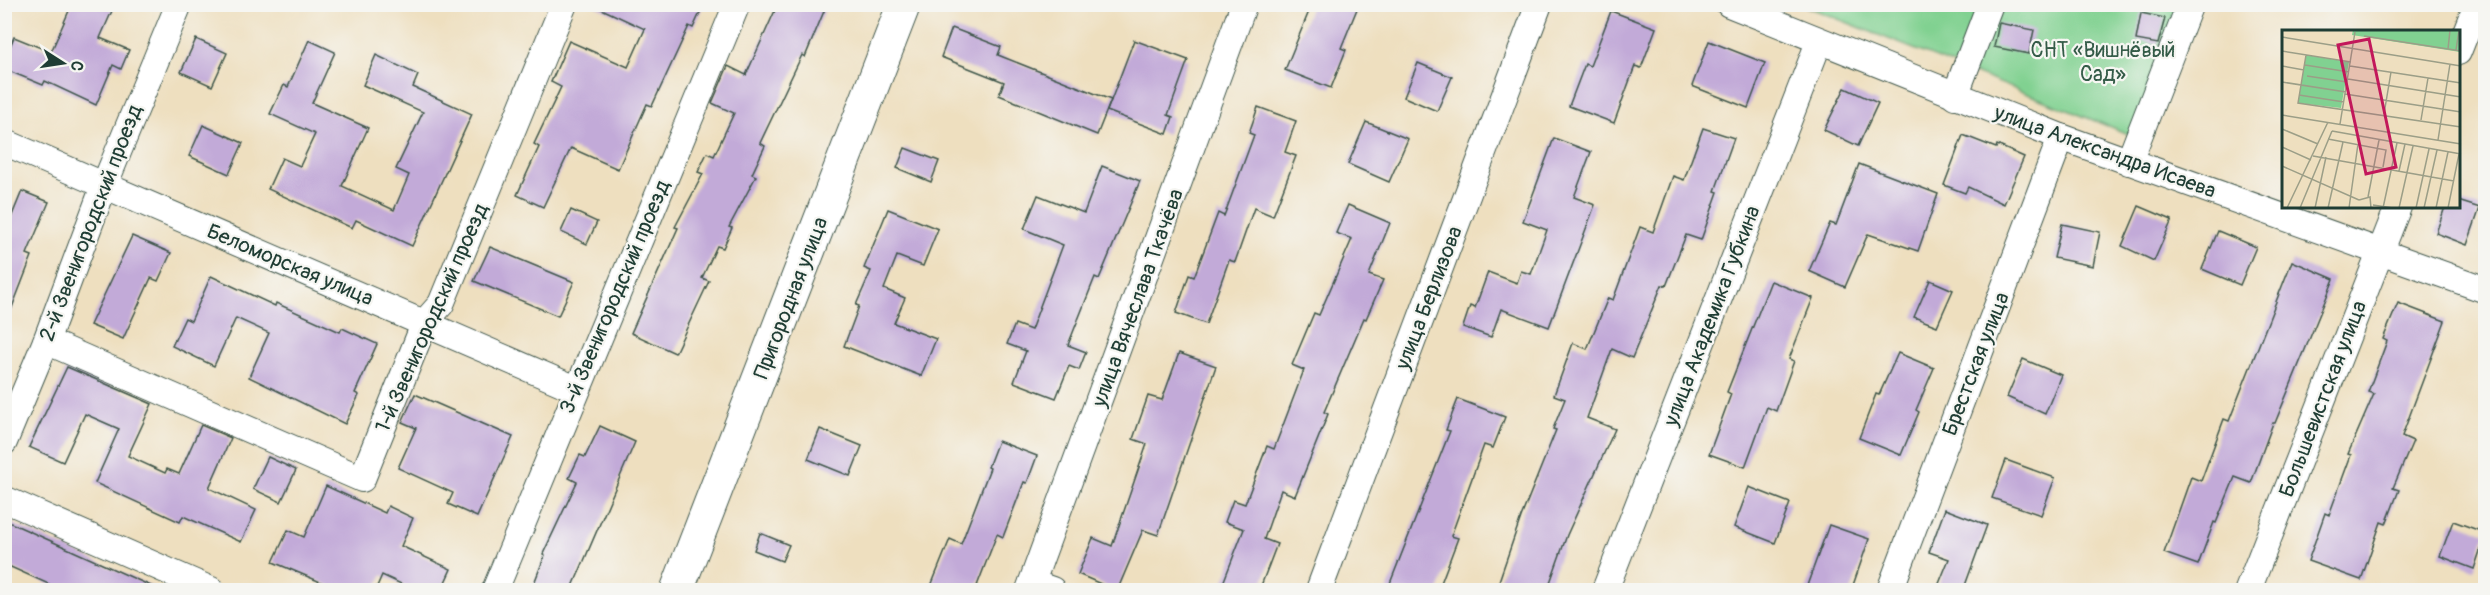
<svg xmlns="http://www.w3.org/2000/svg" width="2490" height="595" viewBox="0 0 2490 595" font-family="Pangolin,sans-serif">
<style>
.green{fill:#81d191;stroke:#508762;stroke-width:1.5}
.building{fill:#c2aad8}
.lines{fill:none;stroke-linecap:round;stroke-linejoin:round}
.street-casing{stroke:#3e5549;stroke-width:28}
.secondary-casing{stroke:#3e5549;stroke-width:35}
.street{stroke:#fff;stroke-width:26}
.secondary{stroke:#fff;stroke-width:33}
.labels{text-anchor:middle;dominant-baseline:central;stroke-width:4.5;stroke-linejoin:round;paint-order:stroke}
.park-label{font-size:21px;fill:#335b47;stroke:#f6f6f2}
.street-label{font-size:21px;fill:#1f3d34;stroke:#f6f6f2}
.inset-road{fill:none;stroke:#9b9e87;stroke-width:1.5}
.view{fill:#c2185b;fill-opacity:0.15;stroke:#c2185b;stroke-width:3}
.inset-edge{fill:none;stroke:#1f3d34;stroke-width:3}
</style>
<rect width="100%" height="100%" fill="#f6f6f2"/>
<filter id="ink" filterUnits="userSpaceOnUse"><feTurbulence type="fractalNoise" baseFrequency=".0167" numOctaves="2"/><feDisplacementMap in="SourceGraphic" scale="12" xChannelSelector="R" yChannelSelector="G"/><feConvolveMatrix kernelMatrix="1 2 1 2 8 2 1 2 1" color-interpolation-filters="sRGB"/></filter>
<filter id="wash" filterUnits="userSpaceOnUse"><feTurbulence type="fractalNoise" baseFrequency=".008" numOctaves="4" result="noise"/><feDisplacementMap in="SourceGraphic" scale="24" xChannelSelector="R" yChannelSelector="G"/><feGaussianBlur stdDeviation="1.35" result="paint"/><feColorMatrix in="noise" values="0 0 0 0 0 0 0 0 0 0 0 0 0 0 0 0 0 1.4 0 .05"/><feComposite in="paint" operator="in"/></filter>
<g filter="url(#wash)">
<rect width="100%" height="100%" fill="#eedfbf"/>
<polygon class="green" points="1803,5 2190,5 2138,138"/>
<g id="blocks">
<g class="building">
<polygon points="72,4 115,4 100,38 129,50 121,69 113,65 96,105 45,81 43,85 4,69 4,61 14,37 51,52"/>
<polygon points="591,4 704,4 693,28 689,26 652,106 647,104 618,169 571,148 543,207 517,195 539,147 534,144 561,87 551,82 569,41 628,67 645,29"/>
<polygon points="778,4 827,4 805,57 802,55 760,143 765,146 752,174 756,176 729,227 732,228 723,248 717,246 702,278 709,281 675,353 631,333 678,228 675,227 703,174 698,172 707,153 714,156 734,113 712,103 728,66 746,75"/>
<polygon points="1312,4 1359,4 1341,48 1346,50 1331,88 1285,70"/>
<polygon points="1611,11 1656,28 1641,68 1635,66 1614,123 1569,106 1585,64 1590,66"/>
<polygon points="2141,13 2165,18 2158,44 2136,40"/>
<polygon points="1999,23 2034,30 2029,54 1994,47"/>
<polygon points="952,28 1001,47 998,55 1111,100 1097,135 999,95 1004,82 941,57"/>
<polygon points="196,39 227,53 212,86 181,72"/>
<polygon points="309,40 335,52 312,103 368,128 342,186 394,210 409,175 396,169 423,112 363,85 376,55 418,75 413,87 472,114 412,246 356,220 352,228 268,189 282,158 300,166 315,134 270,114 284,85 288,87"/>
<polygon points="1134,40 1188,60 1168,115 1173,117 1167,134 1107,111"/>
<polygon points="1709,41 1765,63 1748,108 1692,86"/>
<polygon points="1418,63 1452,77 1437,111 1404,97"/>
<polygon points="1845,88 1878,103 1858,146 1824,130"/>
<polygon points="1258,107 1296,121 1285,152 1296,156 1273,216 1254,208 1235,262 1229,260 1206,324 1176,313 1189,275 1194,277 1218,213 1224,216 1254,135 1249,133"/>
<polygon points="1366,122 1408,139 1389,182 1348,164"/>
<polygon points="203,125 243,143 229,174 189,156"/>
<polygon points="1703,128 1734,138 1715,191 1718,192 1701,240 1686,235 1666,286 1662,285 1632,358 1612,349 1587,418 1615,429 1567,535 1547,591 1516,591 1498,584 1521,517 1556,430 1553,429 1565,399 1554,395 1573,343 1587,349 1608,298 1613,300 1640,227 1653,232 1673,176 1684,180"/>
<polygon points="1963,135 1996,148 1997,145 2024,157 2004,204 1968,187 1965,193 1944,185"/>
<polygon points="1554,138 1591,152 1574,197 1595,205 1549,327 1501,309 1491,337 1463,327 1470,306 1475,308 1488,272 1517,283 1521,271 1531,274 1547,230 1523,221"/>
<polygon points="905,148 939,161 931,182 897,168"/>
<polygon points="1859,164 1938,194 1918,251 1868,234 1845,287 1809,271 1830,223 1836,225"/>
<polygon points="1102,166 1140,181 1099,279 1095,277 1068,345 1086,352 1079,370 1069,366 1056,398 1014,382 1026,351 1007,344 1015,324 1031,330 1063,245 1024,229 1038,195 1084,213"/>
<polygon points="22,191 49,202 27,254 32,256 6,323 4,235"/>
<polygon points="2458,201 2480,208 2467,245 2436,233 2445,207 2458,207"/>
<polygon points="1348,205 1390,223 1369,275 1383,280 1366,319 1364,318 1324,412 1328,414 1295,496 1281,490 1264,539 1277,544 1259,591 1220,591 1244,529 1225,522 1233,500 1245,504 1267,446 1274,449 1304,370 1292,365 1314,313 1319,315 1352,239 1336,233"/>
<polygon points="2139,206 2172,220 2154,261 2122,246"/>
<polygon points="888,209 938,229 923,266 897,256 884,289 905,298 894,323 936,339 921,376 844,346 859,306 856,305 871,271 864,268"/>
<polygon points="571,210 597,222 587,244 561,232"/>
<polygon points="2062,224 2100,232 2093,266 2054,258"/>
<polygon points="2218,231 2256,247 2240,285 2202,269"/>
<polygon points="132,236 171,253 158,281 151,278 123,339 90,325"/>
<polygon points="490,247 574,282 558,316 474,281"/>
<polygon points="2292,261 2334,279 2275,423 2273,423 2251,483 2235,477 2216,523 2214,522 2198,565 2164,553 2191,477 2201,481 2224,419 2229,421"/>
<polygon points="211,276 275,306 276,303 340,332 342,328 377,344 355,393 359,395 345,424 249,377 269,333 236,318 214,366 172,346 185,318 191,321"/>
<polygon points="1930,280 1953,290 1937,326 1914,317"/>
<polygon points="1771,281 1813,298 1789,359 1794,361 1776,411 1767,407 1745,467 1709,454 1731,394 1727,392"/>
<polygon points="2398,303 2445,321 2402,436 2413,441 2393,488 2399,490 2386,524 2381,522 2361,580 2308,561 2325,513 2329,515 2351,455 2348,454 2374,394 2368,392 2387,341 2383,339"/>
<polygon points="1179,353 1216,366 1158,535 1143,530 1117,591 1078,574 1093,538 1112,546 1147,444 1133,439 1148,396 1162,400"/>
<polygon points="1898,353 1934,368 1916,410 1919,412 1901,455 1859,438 1876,394 1879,395"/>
<polygon points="2023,359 2061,375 2045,414 2007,397"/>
<polygon points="67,367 152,404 128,456 165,473 167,469 179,474 201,425 231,438 209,488 256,510 241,542 183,516 180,522 95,483 119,429 85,414 63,462 29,447"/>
<polygon points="415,394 513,437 477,517 448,504 453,493 398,468 416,428 402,422"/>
<polygon points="1458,399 1505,417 1493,448 1484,445 1451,536 1458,538 1438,591 1387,591 1450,431 1446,430"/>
<polygon points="600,426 635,442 571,591 531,591 545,555 543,554 577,482 569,478 580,455 585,457"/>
<polygon points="820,429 862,446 850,476 808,459"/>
<polygon points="998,441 1037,456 1027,483 1024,482 1003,537 997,534 975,591 929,591 950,539 961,544 990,468 988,467"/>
<polygon points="268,457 296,470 281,502 253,489"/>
<polygon points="2006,460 2055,478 2041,515 1992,498"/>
<polygon points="326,486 385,513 388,506 413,518 401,546 451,569 441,591 416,591 382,575 375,591 342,591 273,562 288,530 304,537"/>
<polygon points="1749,487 1790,503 1775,543 1734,527"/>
<polygon points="1945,509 1987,525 1963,591 1936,591 1949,559 1929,552"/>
<polygon points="4,520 60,545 162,591 64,591 4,564"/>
<polygon points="2453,521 2486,533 2474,569 2440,556"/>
<polygon points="1829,525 1869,539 1851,591 1805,591"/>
<polygon points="760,533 789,545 782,561 754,550"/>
</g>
</g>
</g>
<g filter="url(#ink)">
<use href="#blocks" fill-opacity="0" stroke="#3e5549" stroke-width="1.5"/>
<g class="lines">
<g class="street-casing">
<g id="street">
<polyline points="1729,4 2061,137 2486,290"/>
<polyline points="2458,52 2477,4"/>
<polyline points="1955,96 1990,4"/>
<polyline points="4,142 576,389"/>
<polyline points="2129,162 2190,4"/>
<polyline points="46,341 362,479 425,322 441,304 564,4"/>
<polyline points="4,442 46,341 104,186 179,4"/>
<polyline points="4,499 211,590"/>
<polyline points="1032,583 1052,590"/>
<polyline points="495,590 737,4"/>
<polyline points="1029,590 1244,4"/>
<polyline points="1319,590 1539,4"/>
<polyline points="1605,590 1819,42"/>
<polyline points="1890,590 2061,137"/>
<polyline points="2248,590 2398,207"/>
</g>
</g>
<g class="secondary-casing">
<polyline id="secondary" points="677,590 904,4"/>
</g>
<use href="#street" class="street"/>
<use href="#secondary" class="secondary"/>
</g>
</g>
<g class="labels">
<g class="park-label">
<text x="2103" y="50">СНТ «Вишнёвый<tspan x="2103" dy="24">Cад»</tspan></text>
</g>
<g class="street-label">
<text transform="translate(2105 152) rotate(20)">улица Александра Исаева</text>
<text transform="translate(91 223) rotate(-69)">2-й Звенигородский проезд</text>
<text transform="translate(290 265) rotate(23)">Беломорская улица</text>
<text transform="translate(615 297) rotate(-67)">3-й Звенигородский проезд</text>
<text transform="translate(791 298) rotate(-69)">Пригородная улица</text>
<text transform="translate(1138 298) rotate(-70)">улица Вячеслава Ткачёва</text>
<text transform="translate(1429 298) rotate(-69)">улица Берлизова</text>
<text transform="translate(1712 316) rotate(-69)">улица Академика Губкина</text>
<text transform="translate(432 318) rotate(-66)">1-й Звенигородский проезд</text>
<text transform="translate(1976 364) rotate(-69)">Брестская улица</text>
<text transform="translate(2323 399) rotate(-69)">Большевистская улица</text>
</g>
</g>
<g transform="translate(2282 30)">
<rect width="178" height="178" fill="#eedfbf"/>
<path d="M71,0H178V22L70,5ZM24,25L67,32L59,78L16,73Z" fill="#81d191"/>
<path class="inset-road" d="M82,6L179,21M0,7L179,36M166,19L168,0M174,20L177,0M0,21L69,32M24,25L16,73L179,97M23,35L67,42M0,36L22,40M68,36L179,53M25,46L65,52M66,49L179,67M0,52L64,62M63,64L179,82M17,65L62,72M102,84L109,42M0,85L179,114M139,90L146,48M58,94L73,2M0,99L36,114M50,101L179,124M46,109L104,120L101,137M156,110L168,34M0,117L29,130M31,126L172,151M0,136L77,170M117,141L123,114M86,167L97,110M77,170L88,167L89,178M91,175L111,178M5,178L46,92M18,178L50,101M33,178L44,127M46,178L61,112M67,178L76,114M101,178L115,113M117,178L131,116M134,178L147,119M142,178L155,120M154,178L166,122M166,178L177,124"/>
<path class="view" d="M87,9L114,137L84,144L56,15Z"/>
<rect width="178" height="178" class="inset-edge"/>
</g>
<rect width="2490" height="595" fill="none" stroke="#f6f6f2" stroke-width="24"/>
<g transform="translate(63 63) rotate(102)" stroke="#f6f6f2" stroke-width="4.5" paint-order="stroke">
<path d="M0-4.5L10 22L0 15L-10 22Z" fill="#1f3d34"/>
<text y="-9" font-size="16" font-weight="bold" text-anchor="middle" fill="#1f3d34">С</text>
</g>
</svg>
